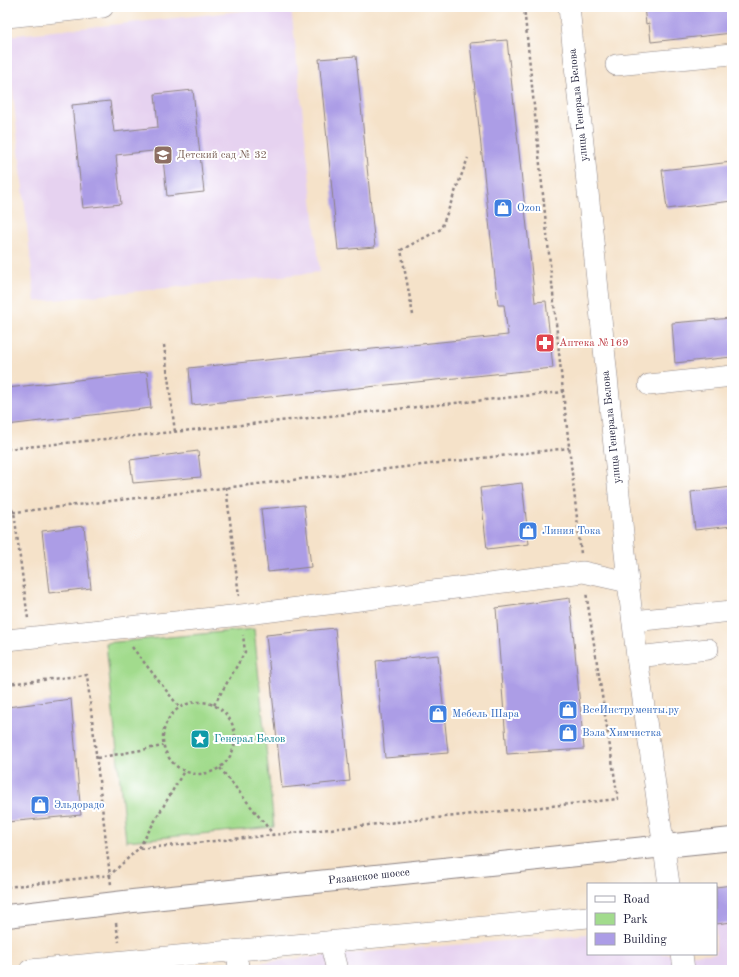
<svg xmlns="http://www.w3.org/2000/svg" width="739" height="977" viewBox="0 0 739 977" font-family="'Old Standard TT',serif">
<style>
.built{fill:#e6d2f0}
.green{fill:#a2db8d;stroke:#627e64}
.building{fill:#ac9de6}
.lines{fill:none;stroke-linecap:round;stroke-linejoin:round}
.minor-casing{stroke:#8c8282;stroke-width:22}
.major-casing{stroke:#8c8282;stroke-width:24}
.path{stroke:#8c8282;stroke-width:2.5;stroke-dasharray:3 3;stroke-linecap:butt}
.minor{stroke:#fff;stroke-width:21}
.major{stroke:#fff;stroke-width:22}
.labels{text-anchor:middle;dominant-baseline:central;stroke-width:4;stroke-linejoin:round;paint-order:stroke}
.street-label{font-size:11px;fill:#22223b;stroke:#fff}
.education-label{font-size:11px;fill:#785e54;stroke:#fff;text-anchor:start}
.shop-label{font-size:11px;fill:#366cbe;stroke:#fff;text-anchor:start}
.health-label{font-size:11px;fill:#be3a42;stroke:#fff;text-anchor:start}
.culture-label{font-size:11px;fill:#0d838f;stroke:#fff;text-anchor:start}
</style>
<rect width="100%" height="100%" fill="#fff"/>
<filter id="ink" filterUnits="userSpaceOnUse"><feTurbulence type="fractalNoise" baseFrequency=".025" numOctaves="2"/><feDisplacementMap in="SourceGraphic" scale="8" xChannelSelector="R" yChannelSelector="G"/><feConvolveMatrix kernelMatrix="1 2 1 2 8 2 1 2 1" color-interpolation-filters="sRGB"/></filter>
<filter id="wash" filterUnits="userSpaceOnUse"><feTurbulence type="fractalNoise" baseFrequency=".012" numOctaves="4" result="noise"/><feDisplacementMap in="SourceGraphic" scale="16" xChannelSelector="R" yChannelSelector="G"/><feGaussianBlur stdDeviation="0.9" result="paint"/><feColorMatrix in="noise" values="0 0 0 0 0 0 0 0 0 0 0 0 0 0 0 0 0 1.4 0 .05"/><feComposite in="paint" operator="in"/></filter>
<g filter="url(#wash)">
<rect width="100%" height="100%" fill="#f5e2c9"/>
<g class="built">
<polygon points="279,7 291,7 320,272 35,302 7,36"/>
<polygon points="732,920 732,970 188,970 333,955 588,934 588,954 716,954 716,922"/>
</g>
<polygon class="green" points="254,629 274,827 126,841 106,643"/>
<g id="blocks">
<g class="building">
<polygon points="644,7 732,7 732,33 651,42 649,23 646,24"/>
<polygon points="507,40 535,302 546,301 553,368 192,405 189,368 508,335 504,305 498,305 470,43"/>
<polygon points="356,56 375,247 338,250 319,59"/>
<polygon points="193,90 204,192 167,196 162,150 116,155 121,204 83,208 72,105 110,101 114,132 158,127 155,94"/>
<polygon points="732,162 732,201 667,209 662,170"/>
<polygon points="732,318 732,357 675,363 672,323"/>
<polygon points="147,372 151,408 7,425 7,388"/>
<polygon points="198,451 201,477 133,483 130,460"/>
<polygon points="522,483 529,544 487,549 480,488"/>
<polygon points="732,487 732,526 695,530 691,492"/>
<polygon points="304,505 311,567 268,572 261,509"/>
<polygon points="84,526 91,588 49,593 42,531"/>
<polygon points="570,598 584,749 507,754 496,608"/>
<polygon points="335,628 350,781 282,788 266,635"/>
<polygon points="438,655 448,753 385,758 376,661"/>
<polygon points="71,699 81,815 7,822 7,707"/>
<polygon points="732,885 732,922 716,924 716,887"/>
</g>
</g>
</g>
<g filter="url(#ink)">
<use href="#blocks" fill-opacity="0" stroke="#8c8282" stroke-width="1"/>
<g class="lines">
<g class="minor-casing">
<g id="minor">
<polyline points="569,7 628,582 637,657 669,884"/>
<polyline points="7,17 103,7"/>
<polyline points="616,65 732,54"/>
<polyline points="649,385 732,376"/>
<polyline points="633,621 732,611"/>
<polyline points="7,640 241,615 583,572 628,582"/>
<polyline points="637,657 708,649"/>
<polyline points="330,942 337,970"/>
<polyline points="682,954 684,970"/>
<polyline points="238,965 238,970"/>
<polyline points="30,970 588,917"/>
</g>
</g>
<g class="major-casing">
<polyline id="major" points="7,916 133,901 732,839"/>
</g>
<g class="path">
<polyline points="524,7 563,392 581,554"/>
<polyline points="413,315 401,250 441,229 468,158"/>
<polyline points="164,345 175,432"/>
<polyline points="7,449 563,392"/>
<polyline points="226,487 239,596"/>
<polyline points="7,505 14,512 28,619"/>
<polyline points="7,513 569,448"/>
<polyline points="132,647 180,708"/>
<polyline points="7,684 87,675 111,885"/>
<circle cx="199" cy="738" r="36"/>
<polyline points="214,705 245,652 243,635"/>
<polyline points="97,758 163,746"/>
<polyline points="220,768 273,834"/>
<polyline points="139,848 184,771"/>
<polyline points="7,887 110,875 138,849 618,799 586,592"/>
<polyline points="116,923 119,942"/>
</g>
<use href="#minor" class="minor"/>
<use href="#major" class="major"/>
</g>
</g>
<defs>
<g id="school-square" transform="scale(1)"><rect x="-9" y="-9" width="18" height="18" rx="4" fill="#8d6e63" stroke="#fff"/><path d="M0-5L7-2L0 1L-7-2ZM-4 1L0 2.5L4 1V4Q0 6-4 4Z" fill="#fff"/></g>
<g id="shop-square" transform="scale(1)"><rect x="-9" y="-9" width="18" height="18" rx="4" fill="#3f7fe0" stroke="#fff"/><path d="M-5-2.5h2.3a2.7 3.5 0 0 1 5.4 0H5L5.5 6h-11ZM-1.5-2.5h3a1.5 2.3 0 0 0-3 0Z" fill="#fff"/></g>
<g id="pharmacy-square" transform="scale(1)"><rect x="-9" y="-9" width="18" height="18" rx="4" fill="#e0444e" stroke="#fff"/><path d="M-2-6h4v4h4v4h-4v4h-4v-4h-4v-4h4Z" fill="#fff"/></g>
<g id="sight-square" transform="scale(1)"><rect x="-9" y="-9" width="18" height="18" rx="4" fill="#0f9aa8" stroke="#fff"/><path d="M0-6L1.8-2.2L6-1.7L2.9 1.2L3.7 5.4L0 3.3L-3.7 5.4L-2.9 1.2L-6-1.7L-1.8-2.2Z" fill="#fff"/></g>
</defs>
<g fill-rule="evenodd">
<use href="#school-square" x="163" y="155"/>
<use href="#shop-square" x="503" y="208"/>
<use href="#pharmacy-square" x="545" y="343"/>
<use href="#shop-square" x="528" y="531"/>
<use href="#shop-square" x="568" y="710"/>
<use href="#shop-square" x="438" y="714"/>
<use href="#shop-square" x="568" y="733"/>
<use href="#sight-square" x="200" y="739"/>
<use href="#shop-square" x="40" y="805"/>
</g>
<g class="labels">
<g class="street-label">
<text transform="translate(579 105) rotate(-96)">улица Генерала Белова</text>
<text transform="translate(612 427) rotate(-96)">улица Генерала Белова</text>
<text transform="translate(369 877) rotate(-6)">Рязанское шоссе</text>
</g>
<g class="education-label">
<text x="177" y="155">Детский сад № 32</text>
</g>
<g class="shop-label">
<text x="517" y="208">Ozon</text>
<text x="542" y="531">Линия Тока</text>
<text x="582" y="710">ВсеИнструменты.ру</text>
<text x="452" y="714">Мебель Шара</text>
<text x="582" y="733">Вэла Химчистка</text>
<text x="54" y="805">Эльдорадо</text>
</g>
<g class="health-label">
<text x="559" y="343">Аптека №169</text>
</g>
<g class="culture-label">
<text x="214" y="739">Генерал Белов</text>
</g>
</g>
<rect width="739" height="977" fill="none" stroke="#fff" stroke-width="24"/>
<rect x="587" y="883" width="130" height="72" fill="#ffffff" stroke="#a7a7b1"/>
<rect x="595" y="896" width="20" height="6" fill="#ffffff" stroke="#a7a7b1"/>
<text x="623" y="903" font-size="12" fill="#22223b">Road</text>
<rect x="595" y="913" width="20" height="12" fill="#a2db8d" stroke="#a7a7b1"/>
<text x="623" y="923" font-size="12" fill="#22223b">Park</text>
<rect x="595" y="933" width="20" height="12" fill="#ac9de6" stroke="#a7a7b1"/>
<text x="623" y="943" font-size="12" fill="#22223b">Building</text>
</svg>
